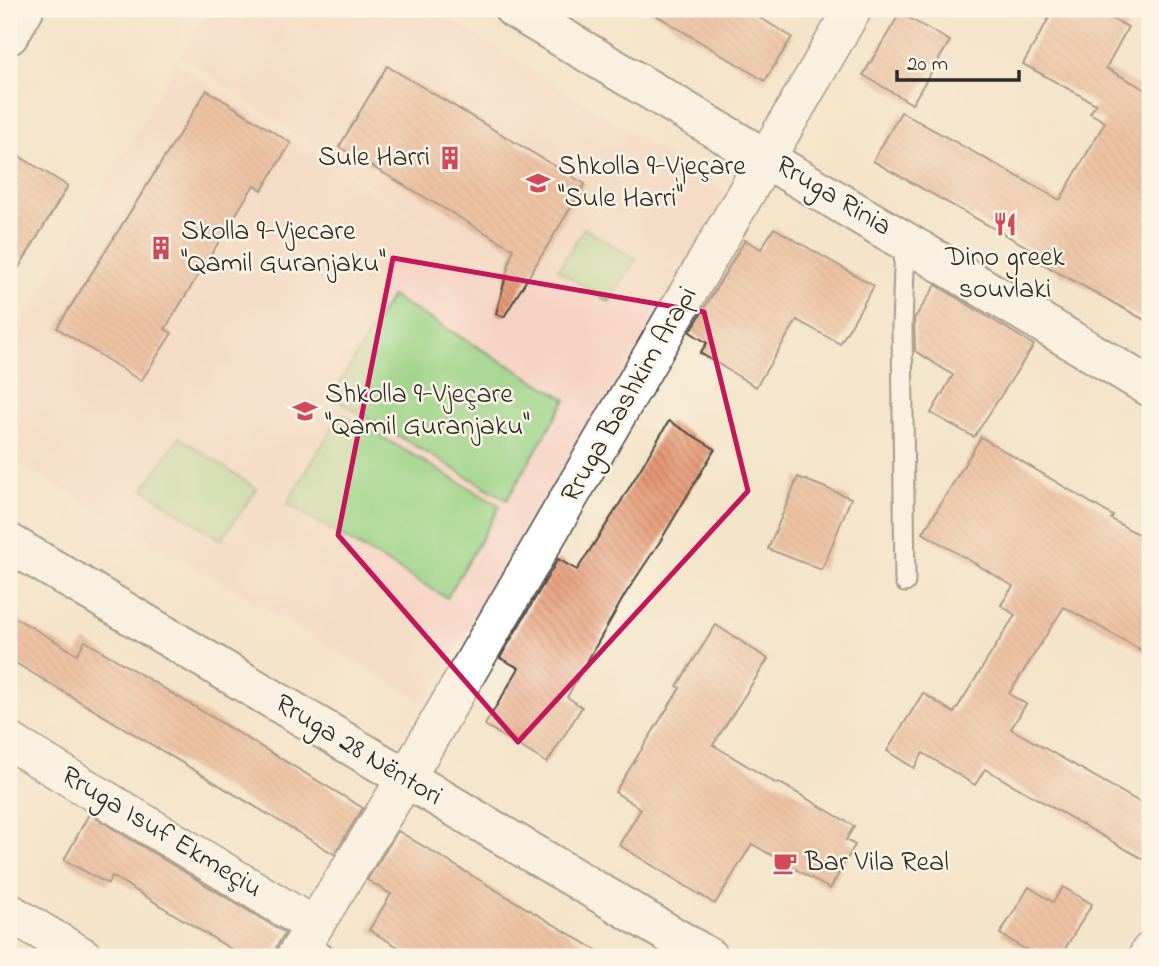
<svg xmlns="http://www.w3.org/2000/svg" width="1159" height="966" viewBox="0 0 1159 966" font-family="'Indie Flower',sans-serif">
<style>
.built{fill:#f6d2c3}
.green{fill:#9ad284;stroke:#627e58;stroke-width:2}
.building{fill:url(#building-back-hatch)}
.lines{fill:none;stroke-linecap:round;stroke-linejoin:round}
.lane-casing{stroke:#494743;stroke-width:23}
.street-casing{stroke:#494743;stroke-width:40}
.secondary-casing{stroke:#494743;stroke-width:42}
.lane{stroke:#fff;stroke-width:19}
.street{stroke:#fff;stroke-width:37}
.secondary{stroke:#fff;stroke-width:38}
.marked{fill:none;stroke:#c2185b;stroke-width:5;stroke-linejoin:round}
.labels{text-anchor:middle;dominant-baseline:central;stroke-width:5;stroke-linejoin:round;paint-order:stroke}
.poi-label{font-size:28px;fill:#2b2b2b;stroke:#fcf5e5;text-anchor:start}
.street-label{font-size:28px;fill:#2b2b2b;stroke:#fcf5e5}
</style>
<defs>
<pattern id="building-back-hatch" width="6" height="6" patternUnits="userSpaceOnUse" patternTransform="scale(1.75)"><rect width="6" height="6" fill="#e59875"/><path d="M-1 5l2 2M0 0l6 6M5-1l2 2" fill="none" stroke="#ba7c60"/></pattern>
</defs>
<rect width="100%" height="100%" fill="#fcf5e5"/>
<filter id="ink" filterUnits="userSpaceOnUse"><feTurbulence type="fractalNoise" baseFrequency=".0143" numOctaves="2"/><feDisplacementMap in="SourceGraphic" scale="14" xChannelSelector="R" yChannelSelector="G"/><feConvolveMatrix kernelMatrix="1 2 1 2 8 2 1 2 1" color-interpolation-filters="sRGB"/></filter>
<filter id="wash" filterUnits="userSpaceOnUse"><feTurbulence type="fractalNoise" baseFrequency=".00686" numOctaves="4" result="noise"/><feDisplacementMap in="SourceGraphic" scale="28" xChannelSelector="R" yChannelSelector="G"/><feGaussianBlur stdDeviation="1.57" result="paint"/><feColorMatrix in="noise" values="0 0 0 0 0 0 0 0 0 0 0 0 0 0 0 0 0 1.4 0 .05"/><feComposite in="paint" operator="in"/></filter>
<g filter="url(#wash)">
<rect width="100%" height="100%" fill="#f4e4c9"/>
<polygon class="built" points="209,9 434,9 729,194 424,703 9,457 9,346 176,63 350,176 537,302 182,56"/>
<g class="green">
<polygon points="584,228 636,259 609,302 558,270"/>
<polygon points="391,296 566,399 507,500 332,397"/>
<polygon points="341,413 500,506 447,598 287,504"/>
<polygon points="179,437 257,489 221,540 144,489"/>
</g>
<g id="blocks">
<g class="building">
<polygon points="646,9 745,9 792,37 765,81"/>
<polygon points="1054,9 1093,9 1128,27 1106,68 1150,92 1150,323 1041,263 1045,257 873,161 901,112 1060,200 1105,122 1090,113 1096,104 1023,64"/>
<polygon points="900,13 950,41 912,104 863,75"/>
<polygon points="387,66 585,184 504,317 496,314 513,249 339,147"/>
<polygon points="207,90 291,143 262,190 254,185 165,329 172,333 141,381 57,328"/>
<polygon points="9,150 68,186 9,284"/>
<polygon points="774,228 874,286 840,344 797,320 756,387 700,353 707,343 690,332 745,240 761,249"/>
<polygon points="936,285 1034,345 974,437 931,413 953,375 915,351 914,319"/>
<polygon points="669,421 715,449 661,540 626,593 567,697 582,707 547,763 485,725 519,668 500,658 558,559 577,570 617,508"/>
<polygon points="981,437 1113,516 1111,519 1150,541 1150,655 1064,607 1009,694 1026,704 1011,729 1150,808 1150,863 985,769 975,785 923,753 914,768 887,751 923,693 954,713 1015,615 1001,605 1013,586 923,533"/>
<polygon points="798,477 851,498 822,570 768,549"/>
<polygon points="9,614 77,654 85,641 363,808 334,854 9,659"/>
<polygon points="716,625 768,659 713,745 777,784 778,782 854,826 846,840 855,845 830,889 752,844 715,904 619,845 641,809 615,792 680,688 677,686"/>
<polygon points="89,814 285,933 277,946 274,957 244,957 112,876 108,884 64,860"/>
<polygon points="398,831 466,872 608,957 415,957 369,930 391,894 367,880"/>
<polygon points="1029,887 1053,902 1063,887 1092,904 1060,957 1038,957 1000,934"/>
</g>
</g>
</g>
<g filter="url(#ink)">
<use href="#blocks" fill-opacity="0" stroke="#494743" stroke-width="2"/>
<g class="lines">
<g class="lane-casing">
<g id="lane">
<polyline points="905,582 902,326 905,241"/>
<polyline points="304,943 328,957"/>
</g>
</g>
<g class="street-casing">
<g id="street">
<polyline points="9,741 314,926"/>
<polyline points="9,912 84,957"/>
<polyline points="295,957 405,780 853,9"/>
<polyline points="1147,957 1150,951"/>
</g>
</g>
<g class="secondary-casing">
<g id="secondary">
<polyline points="514,9 1150,387"/>
<polyline points="9,35 24,9"/>
<polyline points="9,543 708,957"/>
</g>
</g>
<use href="#lane" class="lane"/>
<use href="#street" class="street"/>
<use href="#secondary" class="secondary"/>
</g>
</g>
<path d="M0 0H1159V966H0ZM393,258L704,312L748,491L518,742L338,535Z" fill="#f4e4c9" fill-opacity=".55" fill-rule="evenodd"/>
<path class="marked" d="M393,258L704,312L748,491L518,742L338,535Z"/>
<defs>
<g id="building-bare" transform="scale(1.89)"><path d="M-4-6H4V6H1V3H-1V6H-4ZM-2.5-4.3h1.7v1.8h-1.7ZM.8-4.3h1.7v1.8H.8ZM-2.5-1h1.7V.8h-1.7ZM.8-1h1.7V.8H.8Z" fill="#d1495b" stroke="#fcf5e5" stroke-width="2.5" paint-order="stroke"/></g>
<g id="school-bare" transform="scale(1.89)"><path d="M0-5L7-2L0 1L-7-2ZM-4 1L0 2.5L4 1V4Q0 6-4 4Z" fill="#d1495b" stroke="#fcf5e5" stroke-width="2.5" paint-order="stroke"/></g>
<g id="restaurant-bare" transform="scale(1.89)"><path d="M-5-6h1v4h1v-4h1v4h1v-4h1v5L-1.5 .5V6h-2V.5L-5-1ZM5-6V6H3V1.5H1.5Q1.5-4 5-6Z" fill="#d1495b" stroke="#fcf5e5" stroke-width="2.5" paint-order="stroke"/></g>
<g id="cafe-bare" transform="scale(1.89)"><path d="M-5.5-4.5H6V0H3Q3 3.5 0 3.5H-2.5Q-5.5 3.5-5.5 0ZM3-3.2v2h1.7v-2ZM-6 4.5H4V6H-6Z" fill="#d1495b" stroke="#fcf5e5" stroke-width="2.5" paint-order="stroke"/></g>
</defs>
<g fill-rule="evenodd">
<use href="#building-bare" x="450" y="158"/>
<use href="#school-bare" x="538" y="183"/>
<use href="#restaurant-bare" x="1005" y="224"/>
<use href="#building-bare" x="161" y="248"/>
<use href="#school-bare" x="305" y="411"/>
<use href="#cafe-bare" x="785" y="863"/>
</g>
<g class="labels">
<g class="poi-label">
<text x="430" y="158" text-anchor="end">Sule Harri</text>
<text x="558" y="167">Shkolla 9-Vjeçare<tspan x="558" dy="32">"Sule Harri"</tspan></text>
<text x="181" y="232">Skolla 9-Vjecare<tspan x="181" dy="32">"Qamil Guranjaku"</tspan></text>
<text x="1005" y="258" text-anchor="middle">Dino greek<tspan x="1005" dy="32">souvlaki</tspan></text>
<text x="325" y="395">Shkolla 9-Vjeçare<tspan x="325" dy="32">"Qamil Guranjaku"</tspan></text>
<text x="805" y="863">Bar Vila Real</text>
</g>
<g class="street-label">
<text transform="translate(833 197) rotate(31)">Rruga Rinia</text>
<text transform="translate(630 395) rotate(-60)">Rruga Bashkim Arapi</text>
<text transform="translate(358 751) rotate(31)">Rruga 28 Nëntori</text>
<text transform="translate(161 833) rotate(31)">Rruga Isuf Ekmeçiu</text>
</g>
</g>
<rect width="1159" height="966" fill="none" stroke="#fcf5e5" stroke-width="35"/>
<path d="M897 70v10h122v-10" fill="none" stroke="#2b2b2b" stroke-width="3.5"/>
<text x="907" y="70" font-size="21" fill="#2b2b2b" stroke="#fcf5e5" stroke-width="5" paint-order="stroke">20 m</text>
</svg>
